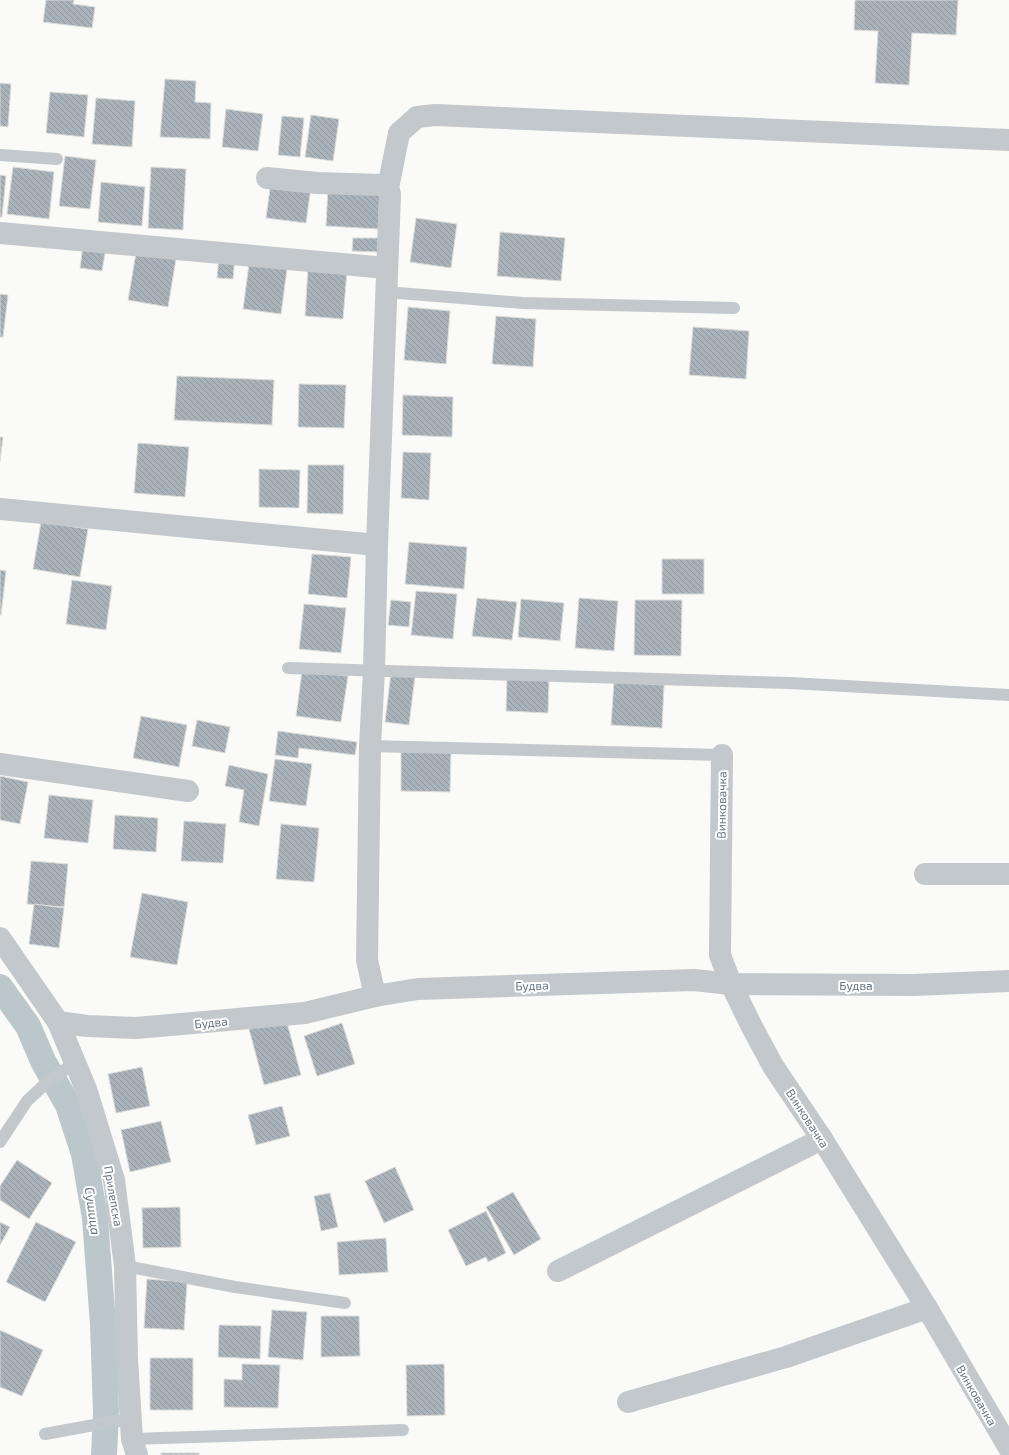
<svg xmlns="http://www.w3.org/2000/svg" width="1009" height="1455" viewBox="0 0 1009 1455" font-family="'Exo 2',sans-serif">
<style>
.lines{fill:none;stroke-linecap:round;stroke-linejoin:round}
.canal{stroke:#bbc7cb;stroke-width:26}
.building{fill:url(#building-back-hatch);stroke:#dcdcda}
.service{stroke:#c3c8cc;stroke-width:12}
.minor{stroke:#c3c8cc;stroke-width:22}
.labels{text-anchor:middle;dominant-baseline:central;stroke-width:4;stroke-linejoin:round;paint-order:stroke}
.street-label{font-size:12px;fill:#657683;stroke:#fff}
.water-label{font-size:13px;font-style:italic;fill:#60757c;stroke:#fff}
</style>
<defs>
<pattern id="building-back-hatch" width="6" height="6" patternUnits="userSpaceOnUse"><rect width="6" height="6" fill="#aab3b9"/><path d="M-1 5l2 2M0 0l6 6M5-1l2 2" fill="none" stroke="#8e969c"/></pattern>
</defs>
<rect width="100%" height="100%" fill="#fafaf8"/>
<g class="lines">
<polyline class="canal" points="0,987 28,1026 43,1061 68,1105 84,1154 95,1218 103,1324 106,1412 104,1455"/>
</g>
<g class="building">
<polygon points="74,0 73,4 95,7 92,28 43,22 46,0"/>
<polygon points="855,0 958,0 956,35 912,33 909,85 875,83 878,31 854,30"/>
<polygon points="165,79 196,81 195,102 211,103 210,139 160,137"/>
<polygon points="0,83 11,84 8,127 0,126"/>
<polygon points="50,92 88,95 84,137 46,133"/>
<polygon points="96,98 135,101 132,147 92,144"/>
<polygon points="226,109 263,114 258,151 222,147"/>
<polygon points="311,115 339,119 333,161 305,157"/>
<polygon points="282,116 304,118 300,157 278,155"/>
<polygon points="65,156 96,160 90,209 59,206"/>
<polygon points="13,167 54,172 49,219 7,214"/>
<polygon points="151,167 186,169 183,230 148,228"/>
<polygon points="0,175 6,176 2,217 0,217"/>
<polygon points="271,181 311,187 306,223 266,218"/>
<polygon points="101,182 145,187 142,226 98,222"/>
<polygon points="328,187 380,190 378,229 326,226"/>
<polygon points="416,218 457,224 451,268 410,262"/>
<polygon points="500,232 565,238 561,281 497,276"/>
<polygon points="353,238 378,238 378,252 352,251"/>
<polygon points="83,245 106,248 102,271 80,268"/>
<polygon points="137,247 177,253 168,307 128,300"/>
<polygon points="219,256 235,257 233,279 217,278"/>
<polygon points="249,264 287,269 281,314 243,309"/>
<polygon points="308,268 347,271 343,319 305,316"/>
<polygon points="0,294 8,295 3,337 0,337"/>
<polygon points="408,307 450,311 446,364 404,360"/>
<polygon points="496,316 536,319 533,367 492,364"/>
<polygon points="693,327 749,331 746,379 689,375"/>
<polygon points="177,376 274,380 272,425 174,420"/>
<polygon points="299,384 346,385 344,428 298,427"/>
<polygon points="403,395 453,397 452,437 402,435"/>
<polygon points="0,437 3,437 0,461"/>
<polygon points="138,443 189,447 185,497 134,493"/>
<polygon points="403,452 431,453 429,500 401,498"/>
<polygon points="308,465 344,465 343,514 307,513"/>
<polygon points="259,469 300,470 299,508 259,507"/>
<polygon points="41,522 88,529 80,577 33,569"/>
<polygon points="409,542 467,547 464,589 405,584"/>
<polygon points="312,554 351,557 347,598 308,594"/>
<rect x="662" y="559" width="42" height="35"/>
<polygon points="0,570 6,571 1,615 0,615"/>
<polygon points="72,580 112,586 106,630 66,624"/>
<polygon points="416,591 457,594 453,639 411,635"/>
<polygon points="477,598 517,602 512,640 472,636"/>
<polygon points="579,598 618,601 614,651 575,648"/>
<polygon points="521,599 564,603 560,641 518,637"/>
<polygon points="391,600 411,602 409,627 388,625"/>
<polygon points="635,600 682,600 681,656 634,655"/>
<polygon points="304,604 346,608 341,653 299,649"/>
<polygon points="302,671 348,676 341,722 296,716"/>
<polygon points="391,673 415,676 409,725 385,722"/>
<polygon points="507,678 549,680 548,713 506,711"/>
<polygon points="614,682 664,685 662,728 611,725"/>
<polygon points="141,716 187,725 179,767 133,758"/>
<polygon points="197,720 230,727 225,753 192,746"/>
<polygon points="278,731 357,742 355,755 299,748 298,758 275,755"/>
<polygon points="401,751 451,752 450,792 401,791"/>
<polygon points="275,759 312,764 306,806 269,801"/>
<polygon points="229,765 268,774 259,826 239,822 244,790 225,786"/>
<polygon points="0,776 28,782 20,824 0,820"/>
<polygon points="49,795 93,800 88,843 44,838"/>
<polygon points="115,815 158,818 156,852 113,849"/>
<polygon points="184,821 226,824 223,863 181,861"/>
<polygon points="281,824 319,828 314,882 276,879"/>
<polygon points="31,861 68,864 64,907 27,904"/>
<polygon points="142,893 188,902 177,965 130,957"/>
<polygon points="34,904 64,908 59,948 29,944"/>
<polygon points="286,1019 301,1075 264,1085 249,1029"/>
<polygon points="342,1023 355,1064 317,1076 304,1036"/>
<polygon points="142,1067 150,1106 116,1113 108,1074"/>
<polygon points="282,1106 290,1136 256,1145 248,1115"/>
<polygon points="161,1121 171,1162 130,1172 121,1130"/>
<polygon points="17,1160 52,1183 29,1219 0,1200 0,1186"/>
<polygon points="395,1167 414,1210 384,1223 365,1181"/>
<polygon points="513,1192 541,1239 514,1255 486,1207"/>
<polygon points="330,1193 338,1227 321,1231 314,1196"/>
<polygon points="180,1207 181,1247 143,1248 142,1208"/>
<polygon points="486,1211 506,1253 488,1262 486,1257 466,1266 448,1230"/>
<polygon points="0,1222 10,1227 0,1245"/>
<polygon points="36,1222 76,1242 45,1302 6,1282"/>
<polygon points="386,1238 388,1272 339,1275 337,1242"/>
<polygon points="147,1279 187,1282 184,1330 144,1328"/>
<polygon points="272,1310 307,1312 303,1360 268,1357"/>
<polygon points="321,1316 359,1316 360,1356 321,1357"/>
<polygon points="219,1325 261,1326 260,1359 218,1357"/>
<polygon points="0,1330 43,1350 22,1396 0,1387"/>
<rect x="150" y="1358" width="43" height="52"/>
<polygon points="242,1364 280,1365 278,1408 224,1407 224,1379 242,1380"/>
<polygon points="444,1364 445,1415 407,1416 406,1365"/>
<rect x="161" y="1453" width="38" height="2"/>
</g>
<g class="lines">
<g class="service">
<polyline points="0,155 57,159"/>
<polyline points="386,292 523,303 734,308"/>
<polyline points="288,668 790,683 1009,695"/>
<polyline points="370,746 722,755"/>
<polyline points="0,1142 27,1101 43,1086 75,1062"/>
<polyline points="125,1266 235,1287 345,1303"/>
<polyline points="45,1434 116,1421 131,1421"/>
<polyline points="132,1439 403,1430"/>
</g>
<g class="minor">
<polyline points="267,178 317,183 382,185 388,188 390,194 377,545 374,670 370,746 367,960 375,996"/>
<polyline points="388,188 399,133 417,117 435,115 1009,140"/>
<polyline points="0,233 387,268"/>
<polyline points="0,509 377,545"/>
<polyline points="722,755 720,955 731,984 751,1025 773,1066 822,1139 927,1308 1009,1448"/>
<polyline points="0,764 188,791"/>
<polyline points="925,874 1009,874"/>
<polyline points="0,938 58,1022 86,1089 114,1180 125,1266 127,1359 132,1439 137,1455"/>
<polyline points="58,1022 87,1026 136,1028 216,1021 305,1013 375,996 418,989 694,980 731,984 914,985 1009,981"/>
<polyline points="558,1271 822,1139"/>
<polyline points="628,1402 786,1357 927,1308"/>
</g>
</g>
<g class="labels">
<g class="street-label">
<text transform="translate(721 805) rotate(-89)">Винковачка</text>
<text transform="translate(532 985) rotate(-2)">Будва</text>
<text x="856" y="985">Будва</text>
<text transform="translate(211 1022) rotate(-5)">Будва</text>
<text transform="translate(808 1118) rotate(57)">Винковачка</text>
<text transform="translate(114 1196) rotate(80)">Прилепска</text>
<text transform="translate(977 1395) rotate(60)">Винковачка</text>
</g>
<g class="water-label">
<text transform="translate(93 1211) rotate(82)">Сушица</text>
</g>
</g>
</svg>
